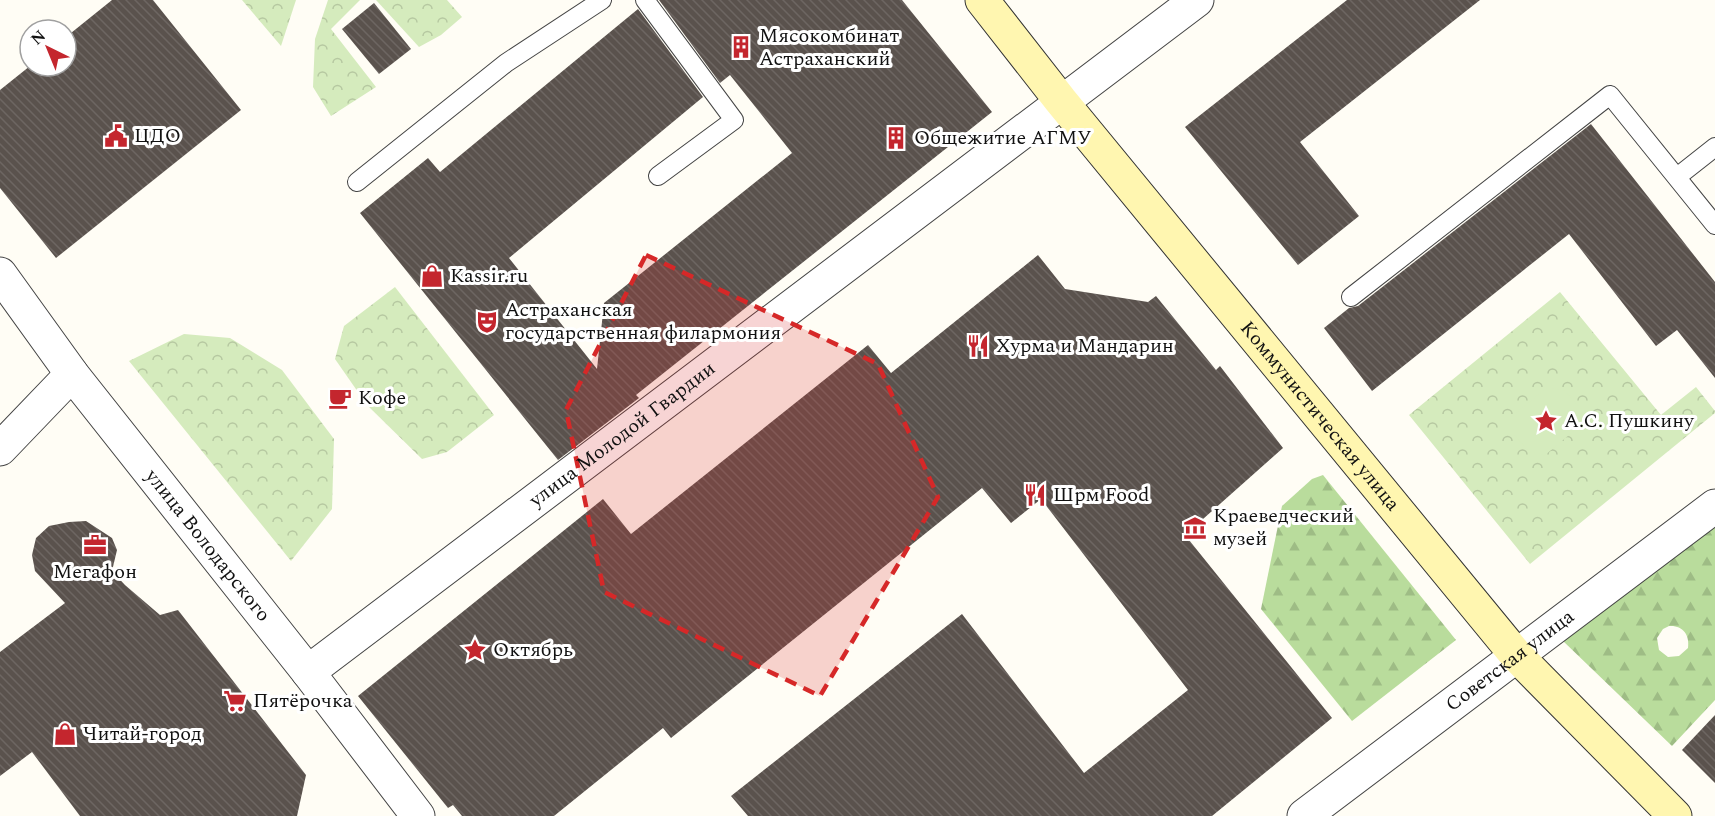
<svg xmlns="http://www.w3.org/2000/svg" width="1715" height="816" viewBox="0 0 1715 816" font-family="Spectral,serif">
<style>
.forest{fill:url(#forest-firs);fill-rule:evenodd}
.park{fill:url(#park-crowns)}
.garden{fill:#d5ebbd}
.building{fill:url(#building-back-hatch)}
.lines{fill:none;stroke-linecap:round;stroke-linejoin:round}
.service-casing{stroke:#444;stroke-width:20}
.minor-casing{stroke:#444;stroke-width:35}
.tertiary-casing{stroke:#444;stroke-width:35}
.secondary-casing{stroke:#333;stroke-width:35}
.service{stroke:#fff;stroke-width:18}
.minor{stroke:#fff;stroke-width:33}
.tertiary{stroke:#fff;stroke-width:33}
.secondary{stroke:#fff6b0;stroke-width:33}
.marked{fill:#d62828;fill-opacity:0.2;stroke:#d62828;stroke-width:4.5;stroke-dasharray:12 8;stroke-linejoin:round}
.labels{text-anchor:middle;dominant-baseline:central;stroke-width:6;stroke-linejoin:round;paint-order:stroke}
.poi-label{font-size:20px;fill:#111;stroke:#fff;text-anchor:start}
.street-label{font-size:20px;fill:#111;stroke:#fff}
</style>
<defs>
<pattern id="forest-firs" width="22" height="20" patternUnits="userSpaceOnUse" patternTransform="scale(1.5)"><rect width="22" height="20" fill="#b9dc9c"/><path d="M5 1l3.5 6h-7zM16 11l3.5 6h-7z" fill="#9ebc85"/></pattern>
<pattern id="park-crowns" width="20" height="18" patternUnits="userSpaceOnUse" patternTransform="scale(1.5)"><rect width="20" height="18" fill="#d5ebbd"/><path d="M2 6a3 3 0 1 1 6 0M12 15a3 3 0 1 1 6 0" fill="none" stroke="#b6c8a1"/></pattern>
<pattern id="building-back-hatch" width="6" height="6" patternUnits="userSpaceOnUse" patternTransform="scale(1.5)"><rect width="6" height="6" fill="#5a524d"/><path d="M-1 5l2 2M0 0l6 6M5-1l2 2" fill="none" stroke="#6d6662"/></pattern>
</defs>
<rect width="100%" height="100%" fill="#fffdf5"/>
<g class="forest">
<polygon points="1323,475 1456,640 1352,721 1261,609 1282,506 1312,479"/>
<path d="M1715,526V700L1672,746L1563,641ZM1669,626C1682,625 1690,634 1688,648L1679,656L1668,657L1659,650L1657,638L1663,629Z"/>
</g>
<g class="park">
<polygon points="242,0 296,0 281,46"/>
<polygon points="328,0 360,0 331,29 376,87 331,116 313,87 315,39"/>
<polygon points="376,0 447,0 462,17 441,35 419,47"/>
<polygon points="395,287 494,415 447,452 422,459 367,405 335,359 344,326"/>
<polygon points="1560,292 1661,415 1696,387 1715,411 1715,413 1530,564 1409,415"/>
<polygon points="184,334 230,338 282,370 334,439 332,509 291,561 129,361"/>
</g>
<path class="garden" d="M1549,386L1551,388L1560,390L1562,388L1583,411L1579,418L1581,425L1544,456C1541,453 1533,451 1530,453L1511,431L1513,429V419L1511,417Z"/>
<g class="building">
<polygon points="112,0 153,0 241,110 56,258 0,188 0,90 30,66 66,66 66,37"/>
<polygon points="659,0 902,0 992,112 636,395 639,398 558,460 360,213 428,158 440,172 638,9 703,97 509,258 597,369 604,303 792,153 730,75 720,83"/>
<polygon points="1347,0 1480,0 1300,142 1359,216 1298,265 1185,127"/>
<polygon points="374,3 411,49 379,74 342,29"/>
<polygon points="1591,124 1715,282 1715,378 1677,330 1656,346 1569,234 1372,391 1324,328 1349,308 1358,306"/>
<polygon points="1038,255 1065,289 1148,302 1156,296 1216,370 1220,366 1283,448 1185,535 1332,718 1212,816 748,816 731,796 962,614 1084,773 1188,690 1041,499 1011,523 982,488 671,738 663,728 554,816 462,816 453,805 448,808 358,696 603,499 631,534 868,345 891,373"/>
<polygon points="86,521 112,538 117,550 112,571 125,585 160,615 178,610 306,775 297,816 80,816 32,752 0,776 0,652 65,603 35,571 32,555 36,538 49,526 69,522"/>
<polygon points="1715,715 1715,783 1682,750"/>
</g>
<g class="lines">
<g class="service-casing">
<g id="service">
<polyline points="645,0 734,120 658,176"/>
<polyline points="1677,177 1715,147"/>
<polyline points="357,182 506,63 602,0"/>
<polyline points="1351,297 1610,95 1715,225"/>
</g>
</g>
<g class="minor-casing">
<g id="minor">
<path id="s1" d="M0,274L72,374L308,672L418,816"/>
<polyline points="0,449 72,374"/>
<path id="s2" d="M308,672L1197,0"/>
</g>
</g>
<g class="tertiary-casing">
<g id="tertiary">
<path id="s3" d="M1304,816L1715,506"/>
</g>
</g>
<g class="secondary-casing">
<g id="secondary">
<path id="s4" d="M982,0L1061,101L1516,655L1675,816"/>
</g>
</g>
<use href="#service" class="service"/>
<use href="#minor" class="minor"/>
<use href="#tertiary" class="tertiary"/>
<use href="#secondary" class="secondary"/>
</g>
<path class="marked" d="M646,255L878,364L938,497L820,696L604,592L566,410Z"/>
<defs>
<g id="building-bare" transform="scale(1.8)"><path d="M-4-6H4V6H1V3H-1V6H-4ZM-2.5-4.3h1.7v1.8h-1.7ZM.8-4.3h1.7v1.8H.8ZM-2.5-1h1.7V.8h-1.7ZM.8-1h1.7V.8H.8Z" fill="#c4262e" stroke="#fff" stroke-width="2.5" paint-order="stroke"/></g>
<g id="civic-bare" transform="scale(1.8)"><path d="M-.6-6.5H3V-4.5H.6V-3L4-1V1h2V6H-6V1h2V-1L-.6-3ZM-1.2 2.5V6h2.4V2.5Z" fill="#c4262e" stroke="#fff" stroke-width="2.5" paint-order="stroke"/></g>
<g id="shop-bare" transform="scale(1.8)"><path d="M-5-2.5h2.3a2.7 3.5 0 0 1 5.4 0H5L5.5 6h-11ZM-1.5-2.5h3a1.5 2.3 0 0 0-3 0Z" fill="#c4262e" stroke="#fff" stroke-width="2.5" paint-order="stroke"/></g>
<g id="theatre-bare" transform="scale(1.8)"><path d="M-5-5.5Q0-4 5-5.5V0Q5 5 0 6Q-5 5-5 0ZM-3.3-2.5H-1v1.5H-3.3ZM1-2.5H3.3v1.5H1ZM-2.8 1Q0 5.5 2.8 1Z" fill="#c4262e" stroke="#fff" stroke-width="2.5" paint-order="stroke"/></g>
<g id="restaurant-bare" transform="scale(1.8)"><path d="M-5-6h1v4h1v-4h1v4h1v-4h1v5L-1.5 .5V6h-2V.5L-5-1ZM5-6V6H3V1.5H1.5Q1.5-4 5-6Z" fill="#c4262e" stroke="#fff" stroke-width="2.5" paint-order="stroke"/></g>
<g id="cafe-bare" transform="scale(1.8)"><path d="M-5.5-4.5H6V0H3Q3 3.5 0 3.5H-2.5Q-5.5 3.5-5.5 0ZM3-3.2v2h1.7v-2ZM-6 4.5H4V6H-6Z" fill="#c4262e" stroke="#fff" stroke-width="2.5" paint-order="stroke"/></g>
<g id="sight-bare" transform="scale(1.8)"><path d="M0-6L1.8-2.2L6-1.7L2.9 1.2L3.7 5.4L0 3.3L-3.7 5.4L-2.9 1.2L-6-1.7L-1.8-2.2Z" fill="#c4262e" stroke="#fff" stroke-width="2.5" paint-order="stroke"/></g>
<g id="museum-bare" transform="scale(1.8)"><path d="M0-6L6-3V-2H-6V-3ZM-5-1h2V3h-2ZM-1-1h2V3h-2ZM3-1h2V3H3ZM-6 4H6V6H-6Z" fill="#c4262e" stroke="#fff" stroke-width="2.5" paint-order="stroke"/></g>
<g id="office-bare" transform="scale(1.8)"><path d="M-6-3h4V-5.5h4V-3h4V5H-6ZM-1-4.5V-3h2v-1.5ZM-6 0V1H6V0Z" fill="#c4262e" stroke="#fff" stroke-width="2.5" paint-order="stroke"/></g>
<g id="supermarket-bare" transform="scale(1.8)"><path d="M-6-5.5h2.5l.6 2H6L4.5 2H-2.5L-4.4-4H-6ZM-1.5 3.2a1.3 1.3 0 1 0 .1 0ZM3 3.2a1.3 1.3 0 1 0 .1 0Z" fill="#c4262e" stroke="#fff" stroke-width="2.5" paint-order="stroke"/></g>
</defs>
<g fill-rule="evenodd">
<use href="#building-bare" x="741" y="47"/>
<use href="#civic-bare" x="116" y="136"/>
<use href="#building-bare" x="896" y="138"/>
<use href="#shop-bare" x="432" y="276"/>
<use href="#theatre-bare" x="487" y="322"/>
<use href="#restaurant-bare" x="978" y="346"/>
<use href="#cafe-bare" x="340" y="398"/>
<use href="#sight-bare" x="1546" y="421"/>
<use href="#restaurant-bare" x="1035" y="495"/>
<use href="#museum-bare" x="1195" y="528"/>
<use href="#office-bare" x="95" y="545"/>
<use href="#sight-bare" x="475" y="650"/>
<use href="#supermarket-bare" x="235" y="701"/>
<use href="#shop-bare" x="65" y="734"/>
</g>
<g class="labels">
<g class="poi-label">
<text x="759" y="36">Мясокомбинат<tspan x="759" dy="23">Астраханский</tspan></text>
<text x="134" y="136">ЦДО</text>
<text x="914" y="138">Общежитие АГМУ</text>
<text x="450" y="276">Kassir.ru</text>
<text x="505" y="310">Астраханская<tspan x="505" dy="23">государственная филармония</tspan></text>
<text x="996" y="346">Хурма и Мандарин</text>
<text x="358" y="398">Кофе</text>
<text x="1564" y="421">А.С. Пушкину</text>
<text x="1053" y="495">Шрм Food</text>
<text x="1213" y="516">Краеведческий<tspan x="1213" dy="23">музей</tspan></text>
<text x="95" y="572" text-anchor="middle">Мегафон</text>
<text x="493" y="650">Октябрь</text>
<text x="253" y="701">Пятёрочка</text>
<text x="83" y="734">Читай-город</text>
</g>
<g class="street-label">
<text stroke="none"><textPath href="#s4" startOffset="536">Коммунистическая улица</textPath></text>
<text stroke="none"><textPath href="#s2" startOffset="394">улица Молодой Гвардии</textPath></text>
<text stroke="none"><textPath href="#s1" startOffset="342">улица Володарского</textPath></text>
<text stroke="none"><textPath href="#s3" startOffset="258">Советская улица</textPath></text>
</g>
</g>
<g transform="translate(48 48) rotate(317)"><circle r="28" fill="#ffffff" stroke="#a0a0a0" stroke-width="1.5"/>
<path d="M0-4.5L10 22L0 15L-10 22Z" fill="#c4262e"/>
<text y="-9" font-size="16" font-weight="bold" text-anchor="middle" fill="#111111">N</text>
</g>
</svg>
